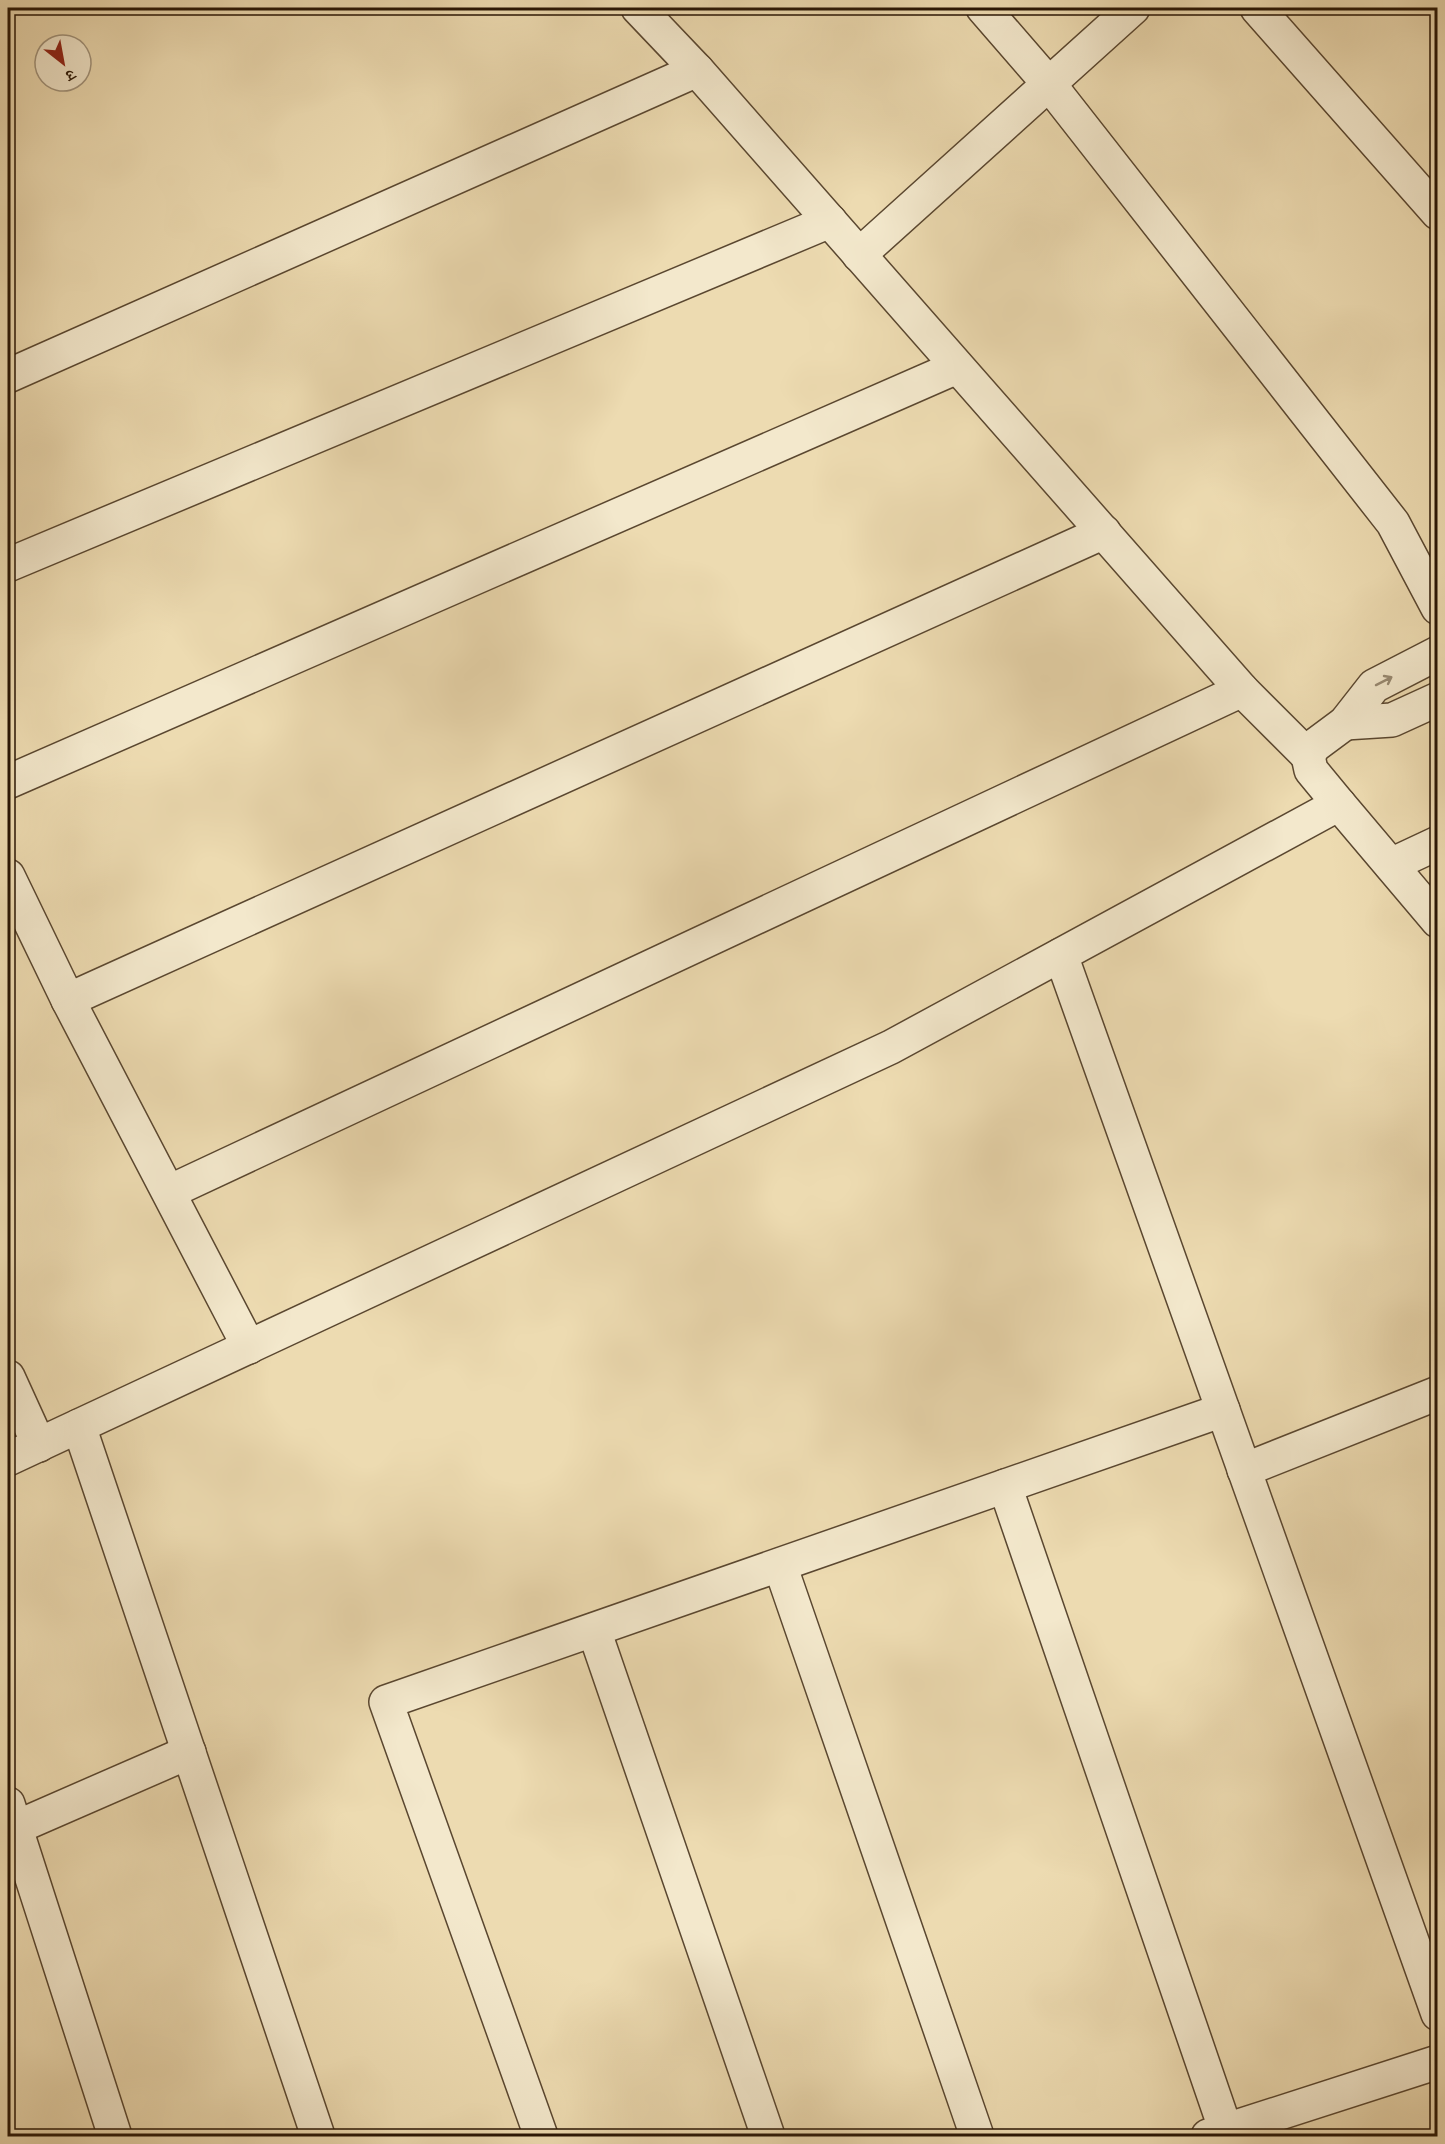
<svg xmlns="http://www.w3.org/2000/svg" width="1445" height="2144" viewBox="0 0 1445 2144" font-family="'Libre Bodoni','Noto Serif Devanagari',serif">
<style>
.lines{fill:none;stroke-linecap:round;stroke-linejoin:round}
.street-casing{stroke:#5a4730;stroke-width:36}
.street{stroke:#f3e8cc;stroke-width:33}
.oneway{stroke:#988a72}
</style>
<rect width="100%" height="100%" fill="#eddbb1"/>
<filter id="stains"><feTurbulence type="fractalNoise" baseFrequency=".00333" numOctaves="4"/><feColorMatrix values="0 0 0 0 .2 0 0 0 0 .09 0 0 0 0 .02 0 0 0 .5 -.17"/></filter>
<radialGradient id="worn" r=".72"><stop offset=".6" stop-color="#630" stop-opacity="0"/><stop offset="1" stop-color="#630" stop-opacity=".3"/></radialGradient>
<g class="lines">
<g class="street-casing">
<g id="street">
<polyline points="638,8 697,70 1242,690 1308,756"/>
<polyline points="983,8 1049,84 1393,523 1438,608"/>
<polyline points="1257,8 1438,213"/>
<polyline points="859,255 1133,8"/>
<polyline points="8,376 697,70"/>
<polyline points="8,565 830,221"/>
<polyline points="1345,723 1392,720 1438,699"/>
<polyline points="8,782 957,367"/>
<polyline points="1339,804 1438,921"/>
<polyline points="1391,865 1438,843"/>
<polyline points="8,876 68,1000 249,1347"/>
<polyline points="1061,955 1438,2014"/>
<polyline points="68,1000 1104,532"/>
<polyline points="169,1192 1242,690"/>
<polyline points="8,1377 39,1445"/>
<polyline points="79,1426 318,2136"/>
<polyline points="8,1459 891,1047 1339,804 1311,770 1308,756 1314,746 1345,723 1374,686 1438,653"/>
<polyline points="1244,1470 1438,1393"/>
<polyline points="1005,1486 1226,2131"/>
<polyline points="780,1565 977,2136"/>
<polyline points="594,1630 768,2136"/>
<polyline points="8,1804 115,2136"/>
<polyline points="8,1831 189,1752"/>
<polyline points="541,2136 386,1702 1223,1410"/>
<polyline points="1208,2136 1438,2062"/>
</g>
</g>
<use href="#street" class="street"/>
</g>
<defs><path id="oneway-shaft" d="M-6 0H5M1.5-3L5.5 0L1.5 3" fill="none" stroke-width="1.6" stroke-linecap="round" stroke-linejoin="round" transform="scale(1.5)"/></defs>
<use class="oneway" href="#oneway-shaft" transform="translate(1384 681) rotate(-27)"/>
<rect width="1445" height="2144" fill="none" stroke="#eddbb1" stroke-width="30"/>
<rect x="9" y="9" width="1427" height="2126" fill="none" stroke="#291605" stroke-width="3"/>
<rect x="15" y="15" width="1415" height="2114" fill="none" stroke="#291605" stroke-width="1.5"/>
<g transform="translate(63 63) rotate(149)"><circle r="28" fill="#f3e8cc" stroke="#a2947c" stroke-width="1.5"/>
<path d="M0-4.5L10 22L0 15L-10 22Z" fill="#8f2418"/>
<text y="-9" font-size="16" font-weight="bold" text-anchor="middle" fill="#291605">उ</text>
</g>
<rect width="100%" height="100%" filter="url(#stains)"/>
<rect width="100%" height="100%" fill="url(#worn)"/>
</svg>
